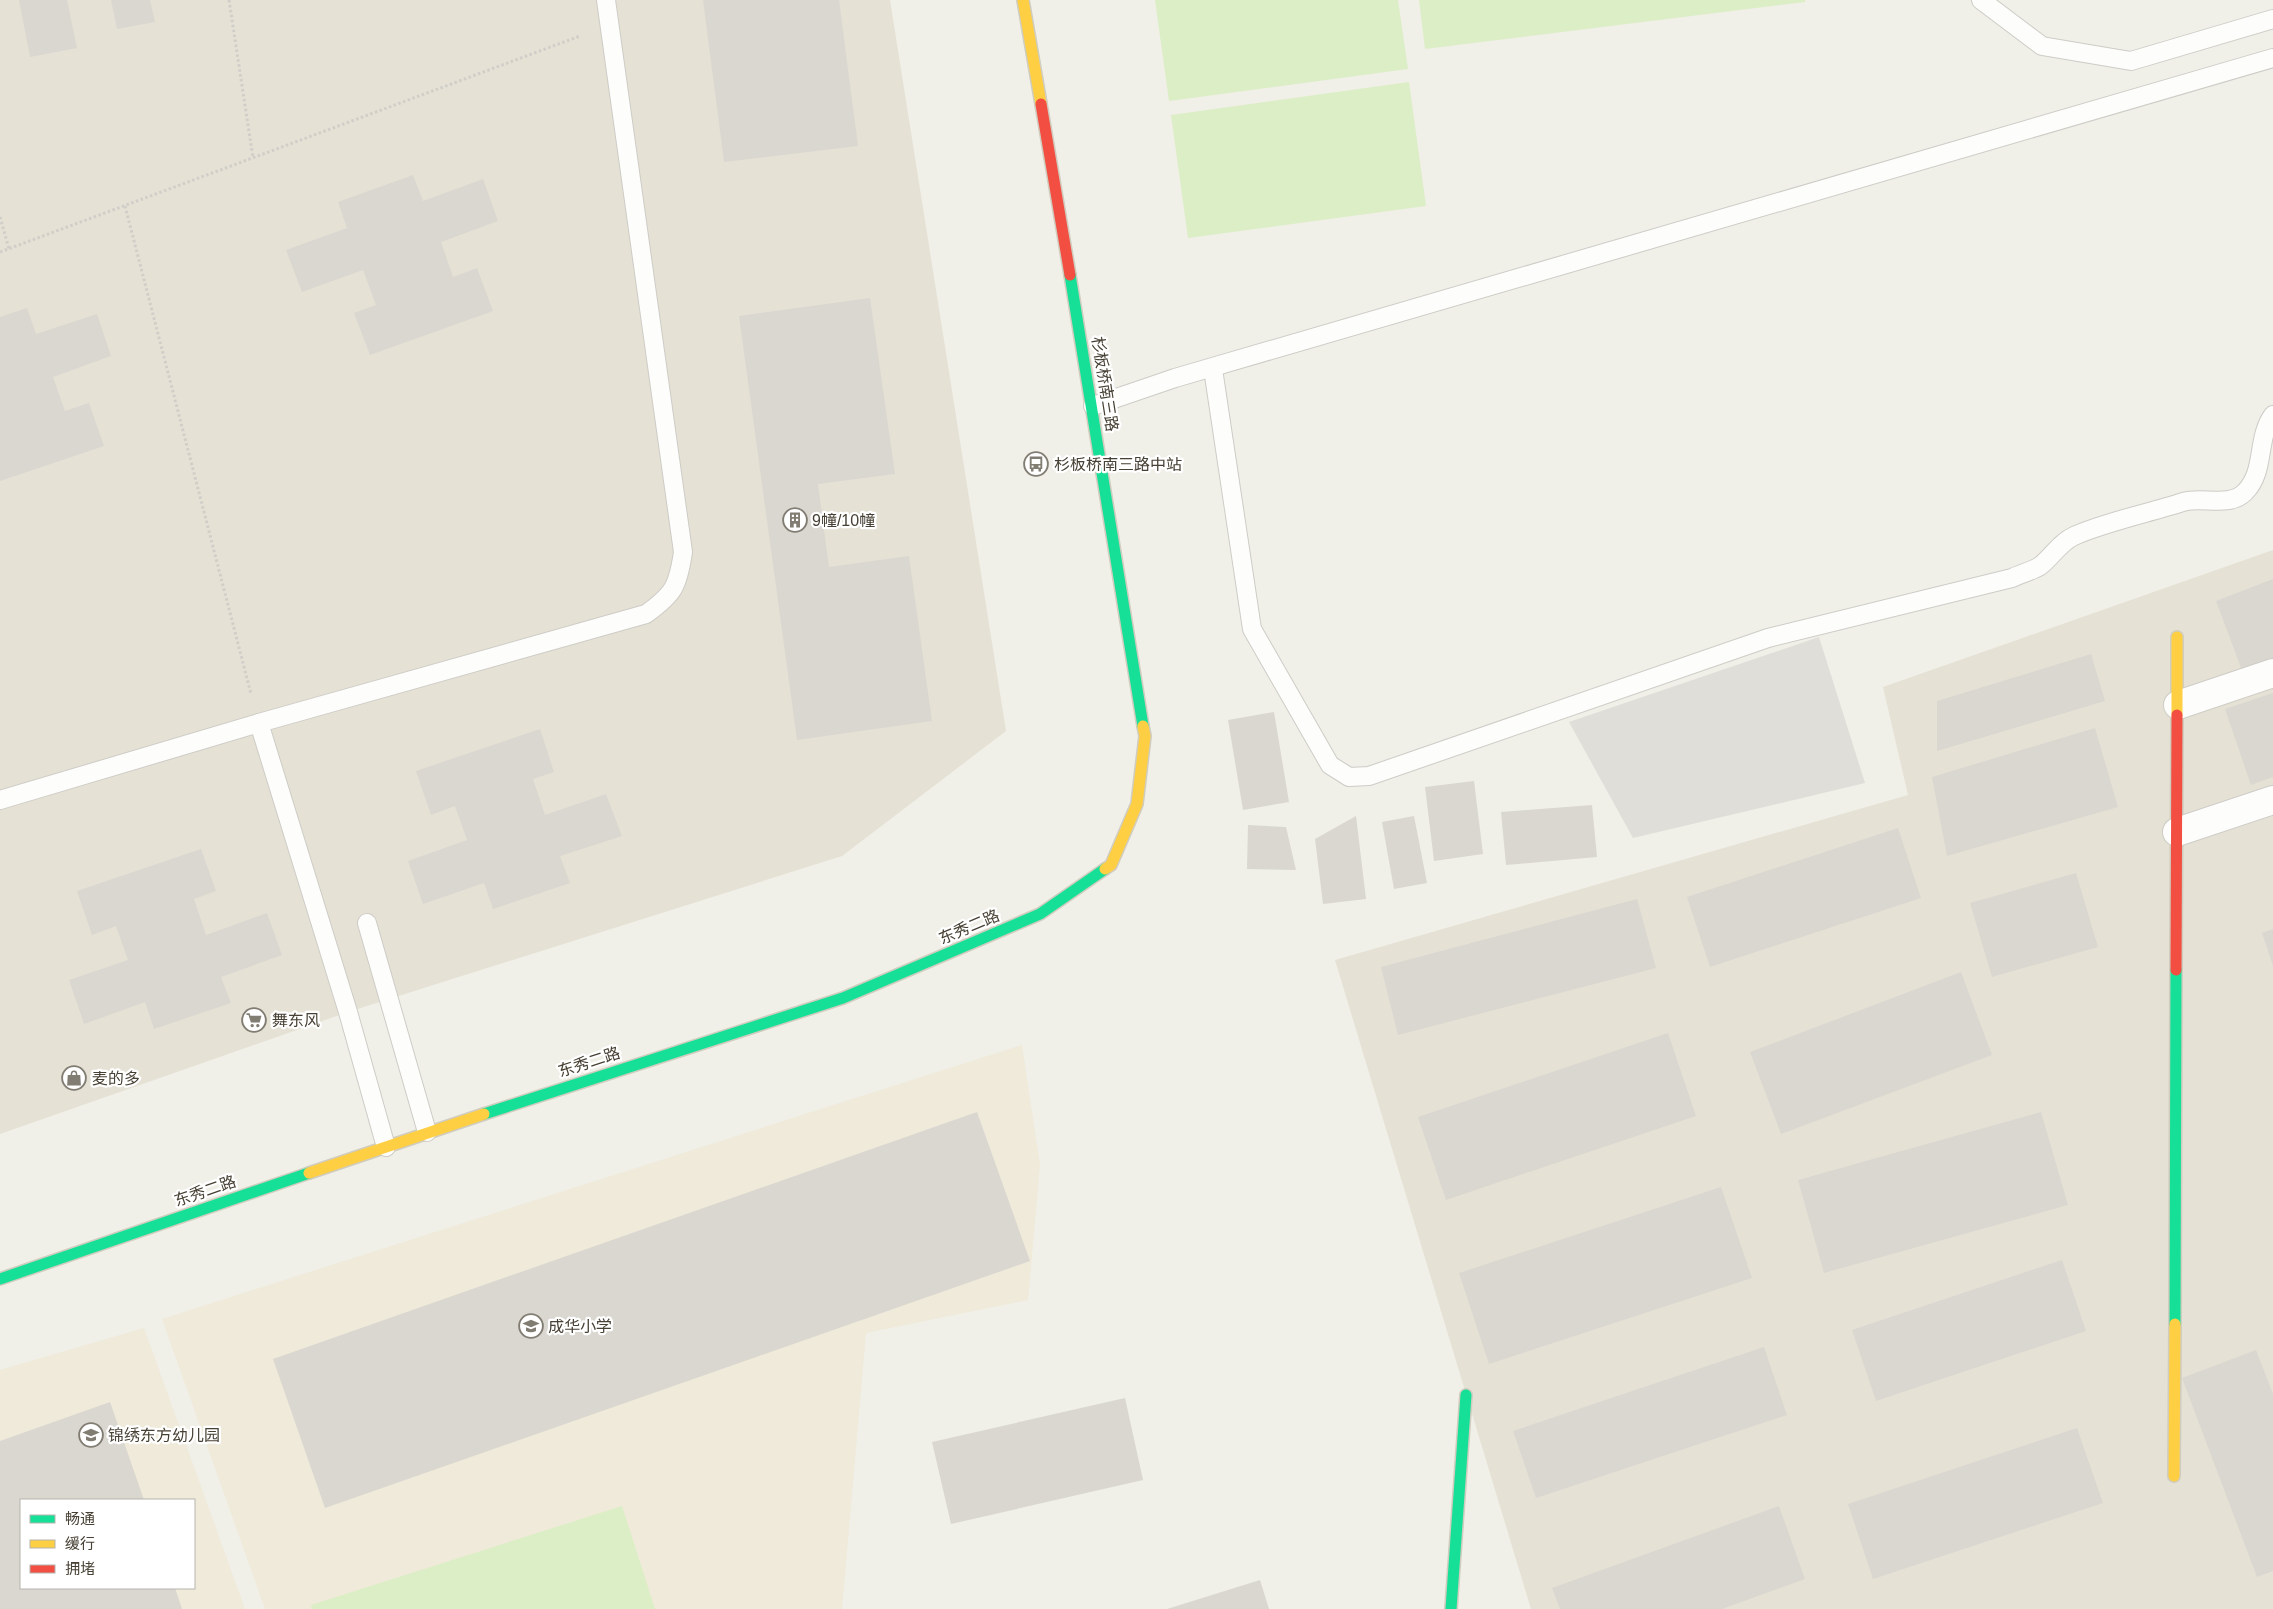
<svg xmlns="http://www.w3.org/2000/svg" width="2273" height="1609" viewBox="0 0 2273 1609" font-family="Helvetica,'Noto Sans SC',sans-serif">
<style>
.residential{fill:#e5e1d5}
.education{fill:#efead9;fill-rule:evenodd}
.green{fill:#dceec5}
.parking{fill:#dfded8}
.building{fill:#dad7d1}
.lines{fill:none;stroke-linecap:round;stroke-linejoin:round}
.lane-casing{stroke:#ceccc6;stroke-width:20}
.street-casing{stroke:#ceccc6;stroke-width:30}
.fast-casing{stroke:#d0ccbe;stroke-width:14}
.slow-casing{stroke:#d0ccbe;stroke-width:14}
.jam-casing{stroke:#d0ccbe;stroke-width:14}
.path{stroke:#d1cec9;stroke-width:3;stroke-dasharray:2.5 2.5;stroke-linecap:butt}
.lane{stroke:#fdfdfc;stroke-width:18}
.street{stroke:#fdfdfc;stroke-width:28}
.fast{stroke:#16e098;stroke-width:11}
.slow{stroke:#ffcf43;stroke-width:11}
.jam{stroke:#f24e42;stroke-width:11}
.labels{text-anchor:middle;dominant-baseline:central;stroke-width:4.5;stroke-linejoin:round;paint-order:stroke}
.street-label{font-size:16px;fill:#474034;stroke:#fff}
.poi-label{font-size:16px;fill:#474034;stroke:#fff;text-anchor:start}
</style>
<rect width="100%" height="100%" fill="#f0efe8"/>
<g class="residential">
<polygon points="0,0 890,0 1006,731 842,856 348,1012 0,1134"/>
<polygon points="2273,550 2273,1609 1531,1609 1335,960 1908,795 1883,687"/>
</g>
<g class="education">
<polygon points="1022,1045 1040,1165 1028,1300 866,1333 842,1609 265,1609 162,1319"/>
<path d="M144,1328L245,1609H0V1370ZM21,1500H194V1588H21Z"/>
</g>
<g class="green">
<polygon points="1155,0 1398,0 1408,69 1169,101"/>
<polygon points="1419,0 1805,0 1805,2 1425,49"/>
<polygon points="1409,82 1426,206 1188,238 1171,115"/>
<polygon points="622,1506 655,1609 312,1609 311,1605"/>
</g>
<polygon class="parking" points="1819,637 1865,783 1633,838 1569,722"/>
<g class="building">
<polygon points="19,0 67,0 77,48 30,57"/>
<polygon points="111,0 150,0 155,22 117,29"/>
<polygon points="703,0 839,0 858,146 724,162"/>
<polygon points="413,175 423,201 483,179 498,221 441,242 453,277 477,268 493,311 370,355 354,313 376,305 363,270 302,292 286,250 347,228 338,202"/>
<polygon points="870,298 895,474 818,484 829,567 909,556 932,721 797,740 739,316"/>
<polygon points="27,308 36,334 97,314 111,356 53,377 65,411 89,403 104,446 0,481 0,317"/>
<polygon points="2273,579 2273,662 2243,673 2216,601"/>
<polygon points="2091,654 2105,701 1937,751 1937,701"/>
<polygon points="2273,693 2273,777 2251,785 2225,709"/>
<polygon points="1274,712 1289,802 1243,810 1228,720"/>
<polygon points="2095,728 2118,807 1947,856 1932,777"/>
<polygon points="540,729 554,772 533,779 545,815 606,794 622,836 560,856 570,883 493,909 484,883 423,904 408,861 467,840 455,806 431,815 416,771"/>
<polygon points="1474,781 1483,854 1434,861 1425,787"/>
<polygon points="1592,805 1597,857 1506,865 1501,812"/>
<polygon points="1356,816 1366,899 1323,904 1315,839"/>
<polygon points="1414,816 1427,883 1394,889 1382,822"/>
<polygon points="1248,825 1286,827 1296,870 1247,869"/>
<polygon points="1898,828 1921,898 1710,967 1687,897"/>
<polygon points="201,849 216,891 194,899 206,935 267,913 282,955 221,977 231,1003 154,1029 145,1002 84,1024 69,980 128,960 116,926 92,935 77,891"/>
<polygon points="2076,873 2098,947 1992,977 1970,903"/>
<polygon points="1637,899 1656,968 1398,1035 1381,967"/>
<polygon points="2273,929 2273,966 2262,933"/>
<polygon points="1961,972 1992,1055 1781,1134 1750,1052"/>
<polygon points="1668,1033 1696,1116 1446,1200 1418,1117"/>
<polygon points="977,1112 1030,1261 325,1508 273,1359"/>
<polygon points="2041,1112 2068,1205 1824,1273 1798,1180"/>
<polygon points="1721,1187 1752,1278 1489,1364 1459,1273"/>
<polygon points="2062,1260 2086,1331 1876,1401 1852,1330"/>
<polygon points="1764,1347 1787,1415 1536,1498 1513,1431"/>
<polygon points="2256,1350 2273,1394 2273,1571 2257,1577 2182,1378"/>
<polygon points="1125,1398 1143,1480 951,1524 932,1442"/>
<polygon points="110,1402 144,1500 21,1500 21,1588 175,1588 182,1609 0,1609 0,1441"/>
<polygon points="2077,1428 2103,1503 1873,1579 1848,1504"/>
<polygon points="1779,1506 1805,1579 1722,1609 1560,1609 1552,1588"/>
<polygon points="1260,1580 1269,1609 1167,1609"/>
</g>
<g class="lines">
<g class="lane-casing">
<g id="lane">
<polyline points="1981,0 2042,46 2131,61 2273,19"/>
<path d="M1213,369L1252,629L1330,765L1349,777L1369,776L1768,638L2012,578C2020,574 2032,571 2040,566C2052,557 2059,543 2074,536C2105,522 2149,513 2183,502C2202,496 2230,508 2245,492C2266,471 2256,438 2273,415"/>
<polyline points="1093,406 1175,378 2273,58"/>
<polyline points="259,723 348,1012 386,1147"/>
<path d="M0,800L259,723L646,614C674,594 678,586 683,552L606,0"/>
<polyline points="367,923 427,1132"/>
</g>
</g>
<g class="street-casing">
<g id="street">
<polyline points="2178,705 2273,673"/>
<polyline points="2177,832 2273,800"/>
</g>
</g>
<g class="fast-casing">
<g id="fast">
<polyline points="1070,275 1143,726"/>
<polyline points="484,1114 843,998 1040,914 1105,869"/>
<polyline points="0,1279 309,1173"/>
<polyline points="2175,1324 2176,970"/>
<polyline points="1451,1609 1466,1395"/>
</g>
</g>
<g class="slow-casing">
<g id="slow">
<polyline points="1023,0 1041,104"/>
<polyline points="2177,715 2177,637"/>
<polyline points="1105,869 1111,865 1137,804 1145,736 1143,726"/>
<polyline points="309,1173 484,1114"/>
<polyline points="2174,1476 2175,1324"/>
</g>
</g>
<g class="jam-casing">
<g id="jam">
<polyline points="1041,104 1070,275"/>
<polyline points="2176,970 2177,715"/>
</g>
</g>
<g class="path">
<polyline points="229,0 253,158"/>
<polyline points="125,206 251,694"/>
<polyline points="0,217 9,249"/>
<polyline points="0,252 580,36"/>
</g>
<use href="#lane" class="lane"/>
<use href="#street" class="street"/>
<use href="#fast" class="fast"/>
<use href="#slow" class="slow"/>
<use href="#jam" class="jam"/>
</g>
<defs>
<g id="bus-ring" transform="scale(1.25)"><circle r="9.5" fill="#fff" stroke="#827d73" stroke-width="1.5"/><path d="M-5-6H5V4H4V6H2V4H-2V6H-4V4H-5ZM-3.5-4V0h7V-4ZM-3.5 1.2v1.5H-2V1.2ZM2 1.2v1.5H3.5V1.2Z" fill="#827d73"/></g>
<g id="building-ring" transform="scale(1.25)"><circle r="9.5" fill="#fff" stroke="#827d73" stroke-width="1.5"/><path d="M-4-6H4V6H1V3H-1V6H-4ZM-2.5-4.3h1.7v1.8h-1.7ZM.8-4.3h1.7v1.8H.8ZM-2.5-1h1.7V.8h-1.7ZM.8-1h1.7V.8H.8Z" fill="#827d73"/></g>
<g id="supermarket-ring" transform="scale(1.25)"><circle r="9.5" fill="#fff" stroke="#827d73" stroke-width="1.5"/><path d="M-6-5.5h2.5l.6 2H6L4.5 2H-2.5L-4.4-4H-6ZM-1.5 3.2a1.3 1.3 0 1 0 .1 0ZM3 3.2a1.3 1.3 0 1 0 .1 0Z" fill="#827d73"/></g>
<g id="shop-ring" transform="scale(1.25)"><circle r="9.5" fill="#fff" stroke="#827d73" stroke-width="1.5"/><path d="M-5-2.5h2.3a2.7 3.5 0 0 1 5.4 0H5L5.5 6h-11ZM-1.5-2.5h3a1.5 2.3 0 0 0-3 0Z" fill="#827d73"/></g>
<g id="school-ring" transform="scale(1.25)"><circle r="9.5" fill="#fff" stroke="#827d73" stroke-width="1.5"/><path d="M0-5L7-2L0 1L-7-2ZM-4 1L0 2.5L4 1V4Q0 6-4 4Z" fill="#827d73"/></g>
</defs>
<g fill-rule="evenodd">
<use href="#bus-ring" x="1036" y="464"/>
<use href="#building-ring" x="795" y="520"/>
<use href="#supermarket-ring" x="254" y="1020"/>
<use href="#shop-ring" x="74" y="1078"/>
<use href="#school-ring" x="531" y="1326"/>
<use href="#school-ring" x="91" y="1435"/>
</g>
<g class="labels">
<g class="street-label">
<text transform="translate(1105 384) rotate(81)">杉板桥南三路</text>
<text transform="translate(969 927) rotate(-23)">东秀二路</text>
<text transform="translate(589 1062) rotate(-18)">东秀二路</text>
<text transform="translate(205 1191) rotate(-19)">东秀二路</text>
</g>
<g class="poi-label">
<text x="1054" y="464">杉板桥南三路中站</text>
<text x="812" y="520">9幢/10幢</text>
<text x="272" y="1020">舞东风</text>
<text x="92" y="1078">麦的多</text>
<text x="548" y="1326">成华小学</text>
<text x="108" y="1435">锦绣东方幼儿园</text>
</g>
</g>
<rect x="20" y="1499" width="175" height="90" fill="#ffffff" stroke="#b5b3ae"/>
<rect x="30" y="1515" width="25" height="8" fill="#16e098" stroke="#b5b3ae"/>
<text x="65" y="1524" font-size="15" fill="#474034">畅通</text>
<rect x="30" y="1540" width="25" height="8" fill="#ffcf43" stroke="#b5b3ae"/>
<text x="65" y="1549" font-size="15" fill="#474034">缓行</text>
<rect x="30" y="1565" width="25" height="8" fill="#f24e42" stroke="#b5b3ae"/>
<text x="65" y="1574" font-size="15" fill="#474034">拥堵</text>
</svg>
